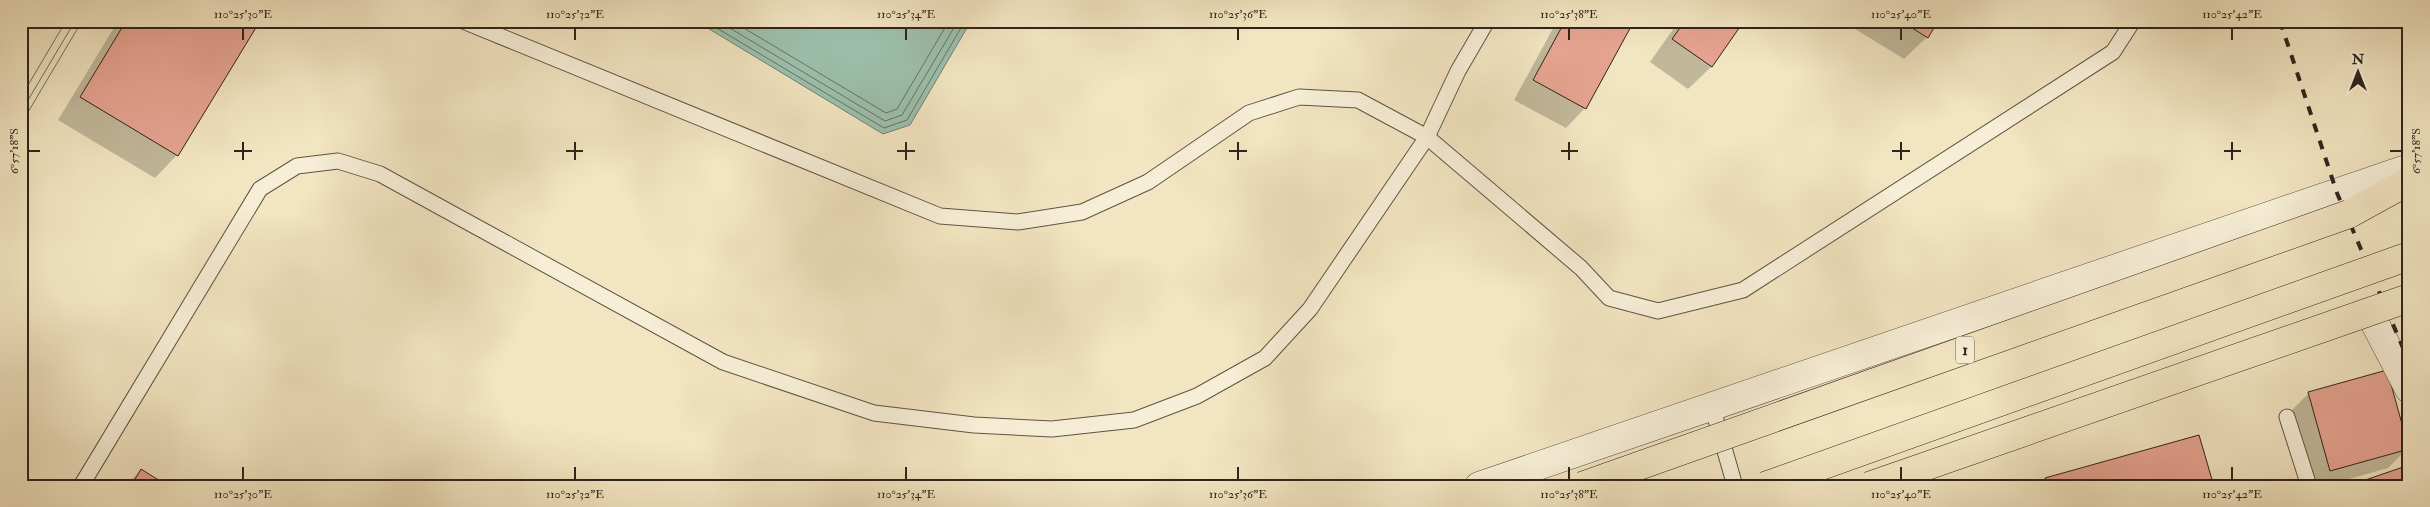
<svg xmlns="http://www.w3.org/2000/svg" width="2430" height="507" viewBox="0 0 2430 507" font-family="'IM FELL Double Pica',serif">
<style>
.water{fill:#9cc0ad;stroke:#708273}
.pier{fill:#f2e5c1}
.shadow{fill:#0003}
.lines{fill:none;stroke-linecap:round;stroke-linejoin:round}
.shore{stroke:#657264;stroke-width:1}
.building{fill:#e5a390;stroke:#2e241b}
.service-casing{stroke:#5f5444;stroke-width:17}
.minor-casing{stroke:#5f5444;stroke-width:29}
.tertiary-casing{stroke:#5f5444;stroke-width:29}
.trunk-casing{stroke:#2e241b;stroke-width:29}
.service{stroke:#f7eed7;stroke-width:15}
.minor{stroke:#f7eed7;stroke-width:28}
.tertiary{stroke:#f7eed7;stroke-width:28}
.trunk{stroke:#f2e5c1;stroke-width:28}
.rail{stroke:#2e241b;stroke-width:4;stroke-dasharray:9 9;stroke-linecap:butt}
.trunk-bridge-casing{stroke:#2e241b;stroke-width:29;stroke-linecap:butt}
.trunk-bridge{stroke:#f2e5c1;stroke-width:28}
.ticks{fill:none;stroke:#2e241b;stroke-width:2}
.labels{text-anchor:middle;dominant-baseline:central;stroke-width:4.5;stroke-linejoin:round;paint-order:stroke}
.shield{fill:#f7eed7;stroke:#6a6153;stroke-width:1}
.shield-label{font-size:16px;font-weight:bold;fill:#2e241b}
.neatline{fill:none;stroke:#2e241b;stroke-width:2}
.ticks-label{font-size:12px;text-anchor:middle;fill:#2e241b}
</style>
<rect width="100%" height="100%" fill="#f2e5c1"/>
<filter id="stains"><feTurbulence type="fractalNoise" baseFrequency=".004" numOctaves="4"/><feColorMatrix values="0 0 0 0 .2 0 0 0 0 .09 0 0 0 0 .02 0 0 0 .5 -.17"/></filter>
<radialGradient id="worn" r=".72"><stop offset=".6" stop-color="#630" stop-opacity="0"/><stop offset="1" stop-color="#630" stop-opacity=".3"/></radialGradient>
<polygon class="water" points="696,21 971,21 910,125 883,134"/>
<polygon class="pier" points="21,21 88,21 21,134"/>
<g class="shadow">
<polygon points="118,21 258,21 177,155 155,178 58,120"/>
<polygon points="1557,21 1632,21 1585,108 1566,128 1514,100"/>
<polygon points="1679,21 1743,21 1711,67 1688,89 1650,62"/>
<polygon points="1842,21 1936,21 1927,37 1904,59"/>
<polygon points="2309,393 2408,448 2388,468 2324,486 2309,486 2289,413"/>
<polygon points="141,470 165,486 125,486"/>
<polygon points="2045,479 2212,483 2209,486 2039,486"/>
</g>
<g class="lines">
<g class="shore">
<polyline points="705,21 884,128 907,120 965,21"/>
<polyline points="718,21 885,121 902,115 958,21"/>
<polyline points="732,21 886,113 897,109 949,21"/>
<polyline points="21,97 66,21"/>
<polyline points="21,112 75,21"/>
<polyline points="21,124 82,21"/>
</g>
</g>
<g class="building">
<polygon points="126,21 260,21 178,156 80,97"/>
<polygon points="1565,21 1634,21 1586,109 1533,80"/>
<polygon points="1685,21 1744,21 1712,67 1672,39"/>
<polygon points="1901,21 1938,21 1928,38"/>
<polygon points="2387,370 2409,449 2330,471 2308,392"/>
<polygon points="2199,435 2213,483 2204,486 2047,486 2045,478"/>
<polygon points="2409,465 2409,486 2348,486"/>
<polygon points="141,469 168,486 131,486"/>
</g>
<g class="lines">
<g class="service-casing">
<g id="service">
<polyline points="463,21 940,216 1018,222 1082,212 1148,182 1249,113 1299,97 1358,100 1427,137 1581,268 1609,298 1658,311 1743,290 2113,52 2133,21"/>
<polyline points="1712,406 1735,486"/>
<polyline points="2287,417 2309,486"/>
<polyline points="81,486 260,189 297,166 338,161 380,174 723,362 874,413 974,425 1052,429 1134,420 1197,396 1265,358 1310,309 1427,137 1458,71 1487,21"/>
</g>
</g>
<g class="minor-casing">
<polyline id="minor" points="2369,312 2409,389"/>
</g>
<g class="tertiary-casing">
<polyline id="tertiary" points="1479,486 2409,168"/>
</g>
<g class="trunk-casing">
<polyline id="trunk" points="2349,214 2409,181"/>
</g>
<use href="#service" class="service"/>
<use href="#minor" class="minor"/>
<use href="#tertiary" class="tertiary"/>
<use href="#trunk" class="trunk"/>
<polyline class="rail" points="2280,21 2337,193 2409,362"/>
<g class="trunk-bridge-casing">
<g id="trunk-bridge">
<polyline points="1582,486 2349,214"/>
<polyline points="1765,486 2409,256"/>
<polyline points="1869,486 2409,298"/>
</g>
</g>
<use href="#trunk-bridge" class="trunk-bridge"/>
</g>
<path class="ticks" d="M243,28V40M575,28V40M906,28V40M1238,28V40M1569,28V40M1901,28V40M2232,28V40M243,142V160M575,142V160M906,142V160M1238,142V160M1569,142V160M1901,142V160M2232,142V160M28,151H40M234,151H252M566,151H583M897,151H915M1229,151H1247M1561,151H1578M1892,151H1910M2224,151H2241M2390,151H2402M243,467V480M575,467V480M906,467V480M1238,467V480M1569,467V480M1901,467V480M2232,467V480"/>
<g class="labels">
<rect class="shield" x="1956" y="336.5" width="18" height="27" rx="4"/>
<g class="shield-label">
<text x="1965" y="350">1</text>
</g>
</g>
<rect width="2430" height="507" fill="none" stroke="#f2e5c1" stroke-width="55"/>
<g transform="translate(2358 72)" stroke="#f7eed7" stroke-width="4" paint-order="stroke">
<path d="M0-4L9 19L0 12L-9 19Z" fill="#2e241b"/>
<text y="-8" font-size="14" font-weight="bold" text-anchor="middle" fill="#2e241b">N</text>
</g>
<rect x="28" y="28" width="2374" height="452" class="neatline"/>
<g class="ticks-label">
<text x="243" y="18">110°25'30"E</text>
<text x="575" y="18">110°25'32"E</text>
<text x="906" y="18">110°25'34"E</text>
<text x="1238" y="18">110°25'36"E</text>
<text x="1569" y="18">110°25'38"E</text>
<text x="1901" y="18">110°25'40"E</text>
<text x="2232" y="18">110°25'42"E</text>
<text transform="translate(14 151) rotate(-90)" y="4">6°57'18"S</text>
<text transform="translate(2416 151) rotate(-90)" y="4">6°57'18"S</text>
<text x="243" y="498">110°25'30"E</text>
<text x="575" y="498">110°25'32"E</text>
<text x="906" y="498">110°25'34"E</text>
<text x="1238" y="498">110°25'36"E</text>
<text x="1569" y="498">110°25'38"E</text>
<text x="1901" y="498">110°25'40"E</text>
<text x="2232" y="498">110°25'42"E</text>
</g>
<rect width="100%" height="100%" filter="url(#stains)"/>
<rect width="100%" height="100%" fill="url(#worn)"/>
</svg>
